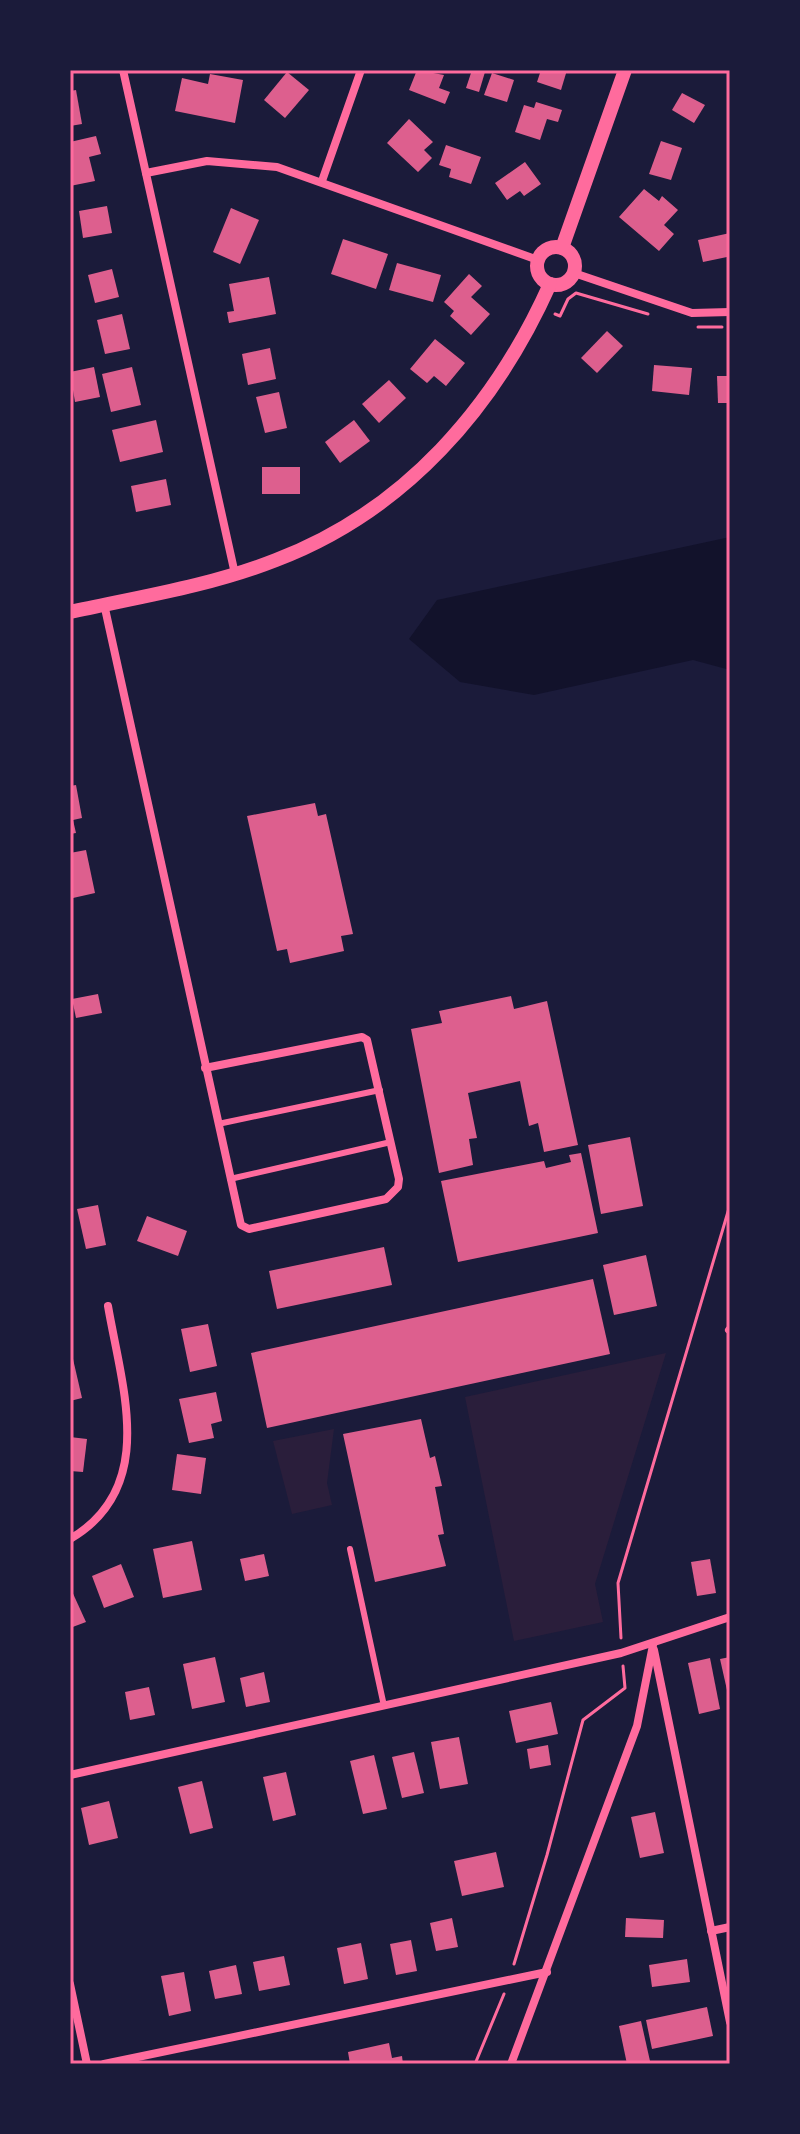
<svg xmlns="http://www.w3.org/2000/svg" width="800" height="2134" viewBox="0 0 800 2134" font-family="'IBM Plex Sans',sans-serif">
<style>
.green{fill:#2a1e3b}
.water{fill:#12122b}
.building{fill:#dd5f8e}
.lines{fill:none;stroke-linecap:round;stroke-linejoin:round}
.path{stroke:#ff6b9d;stroke-width:3}
.service{stroke:#ff6b9d;stroke-width:6}
.minor{stroke:#ff6b9d;stroke-width:8}
.tertiary{stroke:#ff6b9d;stroke-width:14}
.neatline{fill:none;stroke:#ff6b9d;stroke-width:3}
</style>
<rect width="100%" height="100%" fill="#1b1b3a"/>
<g class="green">
<polygon points="666,1353 595,1584 603,1622 514,1641 465,1397"/>
<polygon points="334,1429 327,1483 332,1505 292,1514 273,1441"/>
</g>
<polygon class="water" points="730,537 730,670 693,660 534,695 460,682 409,639 437,600"/>
<g class="building">
<polygon points="417,70 444,75 439,88 450,92 445,104 409,90"/>
<polygon points="472,70 485,72 479,92 466,88"/>
<polygon points="541,70 567,70 561,90 537,82"/>
<polygon points="287,72 309,90 285,118 264,100"/>
<polygon points="492,73 514,80 507,102 484,95"/>
<polygon points="210,74 243,80 235,123 175,111 182,78 208,84"/>
<polygon points="76,90 82,124 70,126 70,91"/>
<polygon points="682,93 705,105 694,123 672,110"/>
<polygon points="536,102 562,110 558,122 547,119 540,140 515,132 524,105 534,108"/>
<polygon points="409,119 433,142 424,150 432,158 418,172 387,143"/>
<polygon points="96,136 101,154 89,157 95,181 70,186 70,142"/>
<polygon points="661,141 682,148 671,180 649,174"/>
<polygon points="446,145 481,157 471,184 449,177 451,169 439,165"/>
<polygon points="525,162 541,184 524,196 520,191 507,200 495,183"/>
<polygon points="644,189 659,201 662,196 678,210 664,225 674,234 659,251 619,217"/>
<polygon points="107,206 112,233 83,238 79,211"/>
<polygon points="231,208 259,220 240,264 213,252"/>
<polygon points="730,233 730,264 727,257 703,262 698,240"/>
<polygon points="343,239 388,254 376,289 331,274"/>
<polygon points="397,263 441,275 433,302 389,290"/>
<polygon points="112,269 119,297 95,303 88,275"/>
<polygon points="469,274 482,286 471,297 490,314 471,335 450,316 454,311 444,302"/>
<polygon points="269,277 276,314 229,323 227,312 234,311 229,284"/>
<polygon points="122,314 130,349 105,354 97,320"/>
<polygon points="607,331 623,346 597,373 581,358"/>
<polygon points="435,339 465,363 446,386 434,376 427,383 410,369"/>
<polygon points="270,348 276,379 248,385 242,354"/>
<polygon points="654,365 692,368 689,395 652,391"/>
<polygon points="94,367 100,397 75,402 70,372"/>
<polygon points="132,367 141,405 111,412 102,374"/>
<polygon points="717,376 730,376 730,403 718,403"/>
<polygon points="389,380 406,398 379,423 362,404"/>
<polygon points="279,392 287,428 265,433 256,397"/>
<polygon points="156,420 163,452 120,462 112,430"/>
<polygon points="354,420 370,441 340,463 325,442"/>
<rect x="262" y="467" width="38" height="27"/>
<polygon points="166,479 171,505 136,512 131,486"/>
<polygon points="76,785 82,818 73,820 76,833 70,834 70,786"/>
<polygon points="315,803 318,816 326,814 353,934 341,936 344,951 290,963 287,949 277,951 247,816"/>
<polygon points="86,850 95,893 73,898 70,853"/>
<polygon points="98,994 102,1013 76,1018 72,999"/>
<polygon points="511,996 514,1009 547,1001 578,1145 544,1152 538,1123 529,1126 520,1081 468,1093 477,1138 469,1139 473,1165 439,1173 411,1029 442,1023 439,1011"/>
<polygon points="630,1137 643,1206 601,1214 588,1145"/>
<polygon points="581,1153 598,1233 458,1262 441,1181 544,1161 546,1168 571,1162 569,1155"/>
<polygon points="98,1205 106,1245 86,1249 77,1209"/>
<polygon points="147,1216 187,1231 178,1256 137,1241"/>
<polygon points="384,1247 392,1285 277,1309 269,1271"/>
<polygon points="646,1255 657,1306 614,1315 603,1265"/>
<polygon points="593,1279 610,1354 267,1428 251,1353"/>
<polygon points="208,1324 217,1366 190,1372 181,1329"/>
<polygon points="70,1346 82,1398 70,1401"/>
<polygon points="216,1392 222,1421 211,1424 214,1438 189,1443 179,1399"/>
<polygon points="421,1419 430,1458 435,1456 442,1486 435,1487 444,1534 438,1535 446,1566 375,1582 343,1434"/>
<polygon points="70,1437 87,1439 83,1472 70,1471"/>
<polygon points="177,1454 206,1458 201,1494 172,1490"/>
<polygon points="192,1541 202,1590 163,1598 153,1549"/>
<polygon points="264,1554 269,1576 245,1581 240,1559"/>
<polygon points="710,1559 716,1593 697,1596 691,1562"/>
<polygon points="121,1564 134,1597 104,1608 92,1576"/>
<polygon points="70,1587 86,1622 70,1628"/>
<polygon points="215,1657 225,1702 192,1709 183,1664"/>
<polygon points="730,1657 730,1699 729,1699 720,1659"/>
<polygon points="710,1658 720,1709 699,1714 688,1663"/>
<polygon points="264,1672 270,1702 246,1707 240,1678"/>
<polygon points="149,1687 155,1715 130,1720 125,1692"/>
<polygon points="551,1702 558,1734 516,1743 509,1711"/>
<polygon points="459,1737 468,1784 440,1789 431,1742"/>
<polygon points="548,1745 551,1765 530,1769 527,1749"/>
<polygon points="414,1752 424,1793 402,1798 392,1757"/>
<polygon points="374,1755 387,1809 363,1814 350,1761"/>
<polygon points="286,1772 296,1815 273,1821 263,1777"/>
<polygon points="202,1781 213,1828 190,1834 178,1787"/>
<polygon points="109,1801 118,1838 89,1845 81,1808"/>
<polygon points="655,1812 664,1853 640,1858 631,1817"/>
<polygon points="496,1852 504,1887 462,1896 454,1861"/>
<polygon points="452,1918 458,1947 436,1951 430,1923"/>
<polygon points="626,1918 664,1920 663,1938 625,1937"/>
<polygon points="411,1940 417,1971 396,1975 390,1944"/>
<polygon points="361,1943 368,1979 344,1984 337,1948"/>
<polygon points="284,1956 290,1985 259,1991 253,1962"/>
<polygon points="687,1959 690,1982 652,1987 649,1965"/>
<polygon points="236,1965 242,1994 215,1999 209,1971"/>
<polygon points="184,1972 191,2011 169,2016 161,1976"/>
<polygon points="707,2007 713,2036 652,2049 646,2020"/>
<polygon points="641,2021 650,2061 627,2064 619,2026"/>
<polygon points="389,2043 392,2058 402,2056 403,2064 350,2064 348,2052"/>
</g>
<g class="lines">
<g class="path">
<polyline points="555,314 560,316 568,299 576,293 648,314"/>
<polyline points="698,327 722,327"/>
<polyline points="621,1638 618,1583 730,1205"/>
<polyline points="514,1964 547,1855 583,1720 625,1688 623,1666"/>
<polyline points="475,2064 504,1994"/>
</g>
<g class="service">
<polyline points="218,1124 380,1090"/>
<polyline points="230,1179 391,1142"/>
<polyline points="350,1549 384,1706"/>
</g>
<g class="minor">
<polyline points="123,70 235,574"/>
<polyline points="146,173 207,161 277,167 538,260"/>
<polyline points="322,181 361,70"/>
<polyline points="574,273 692,313 730,312"/>
<polyline points="104,604 241,1225 249,1229 386,1199 398,1187 399,1179 367,1040 362,1037 205,1068"/>
<polyline points="729,1330 730,1329"/>
<path d="M70,1539C158,1488 122,1388 108,1306"/>
<polyline points="654,1650 730,2022"/>
<polyline points="70,1775 621,1653 730,1617"/>
<polyline points="711,1931 730,1927"/>
<polyline points="70,1984 87,2064"/>
<polyline points="104,2064 547,1972"/>
<polyline points="511,2064 637,1726 653,1645"/>
</g>
<g class="tertiary">
<circle cx="556" cy="266" r="19"/>
<polyline points="562,248 625,70"/>
<path d="M70,612C139,597 210,586 276,560C405,511 495,407 550,284"/>
</g>
</g>
<rect width="800" height="2134" fill="none" stroke="#1b1b3a" stroke-width="144"/>
<rect x="72" y="72" width="656" height="1990" class="neatline"/>
</svg>
